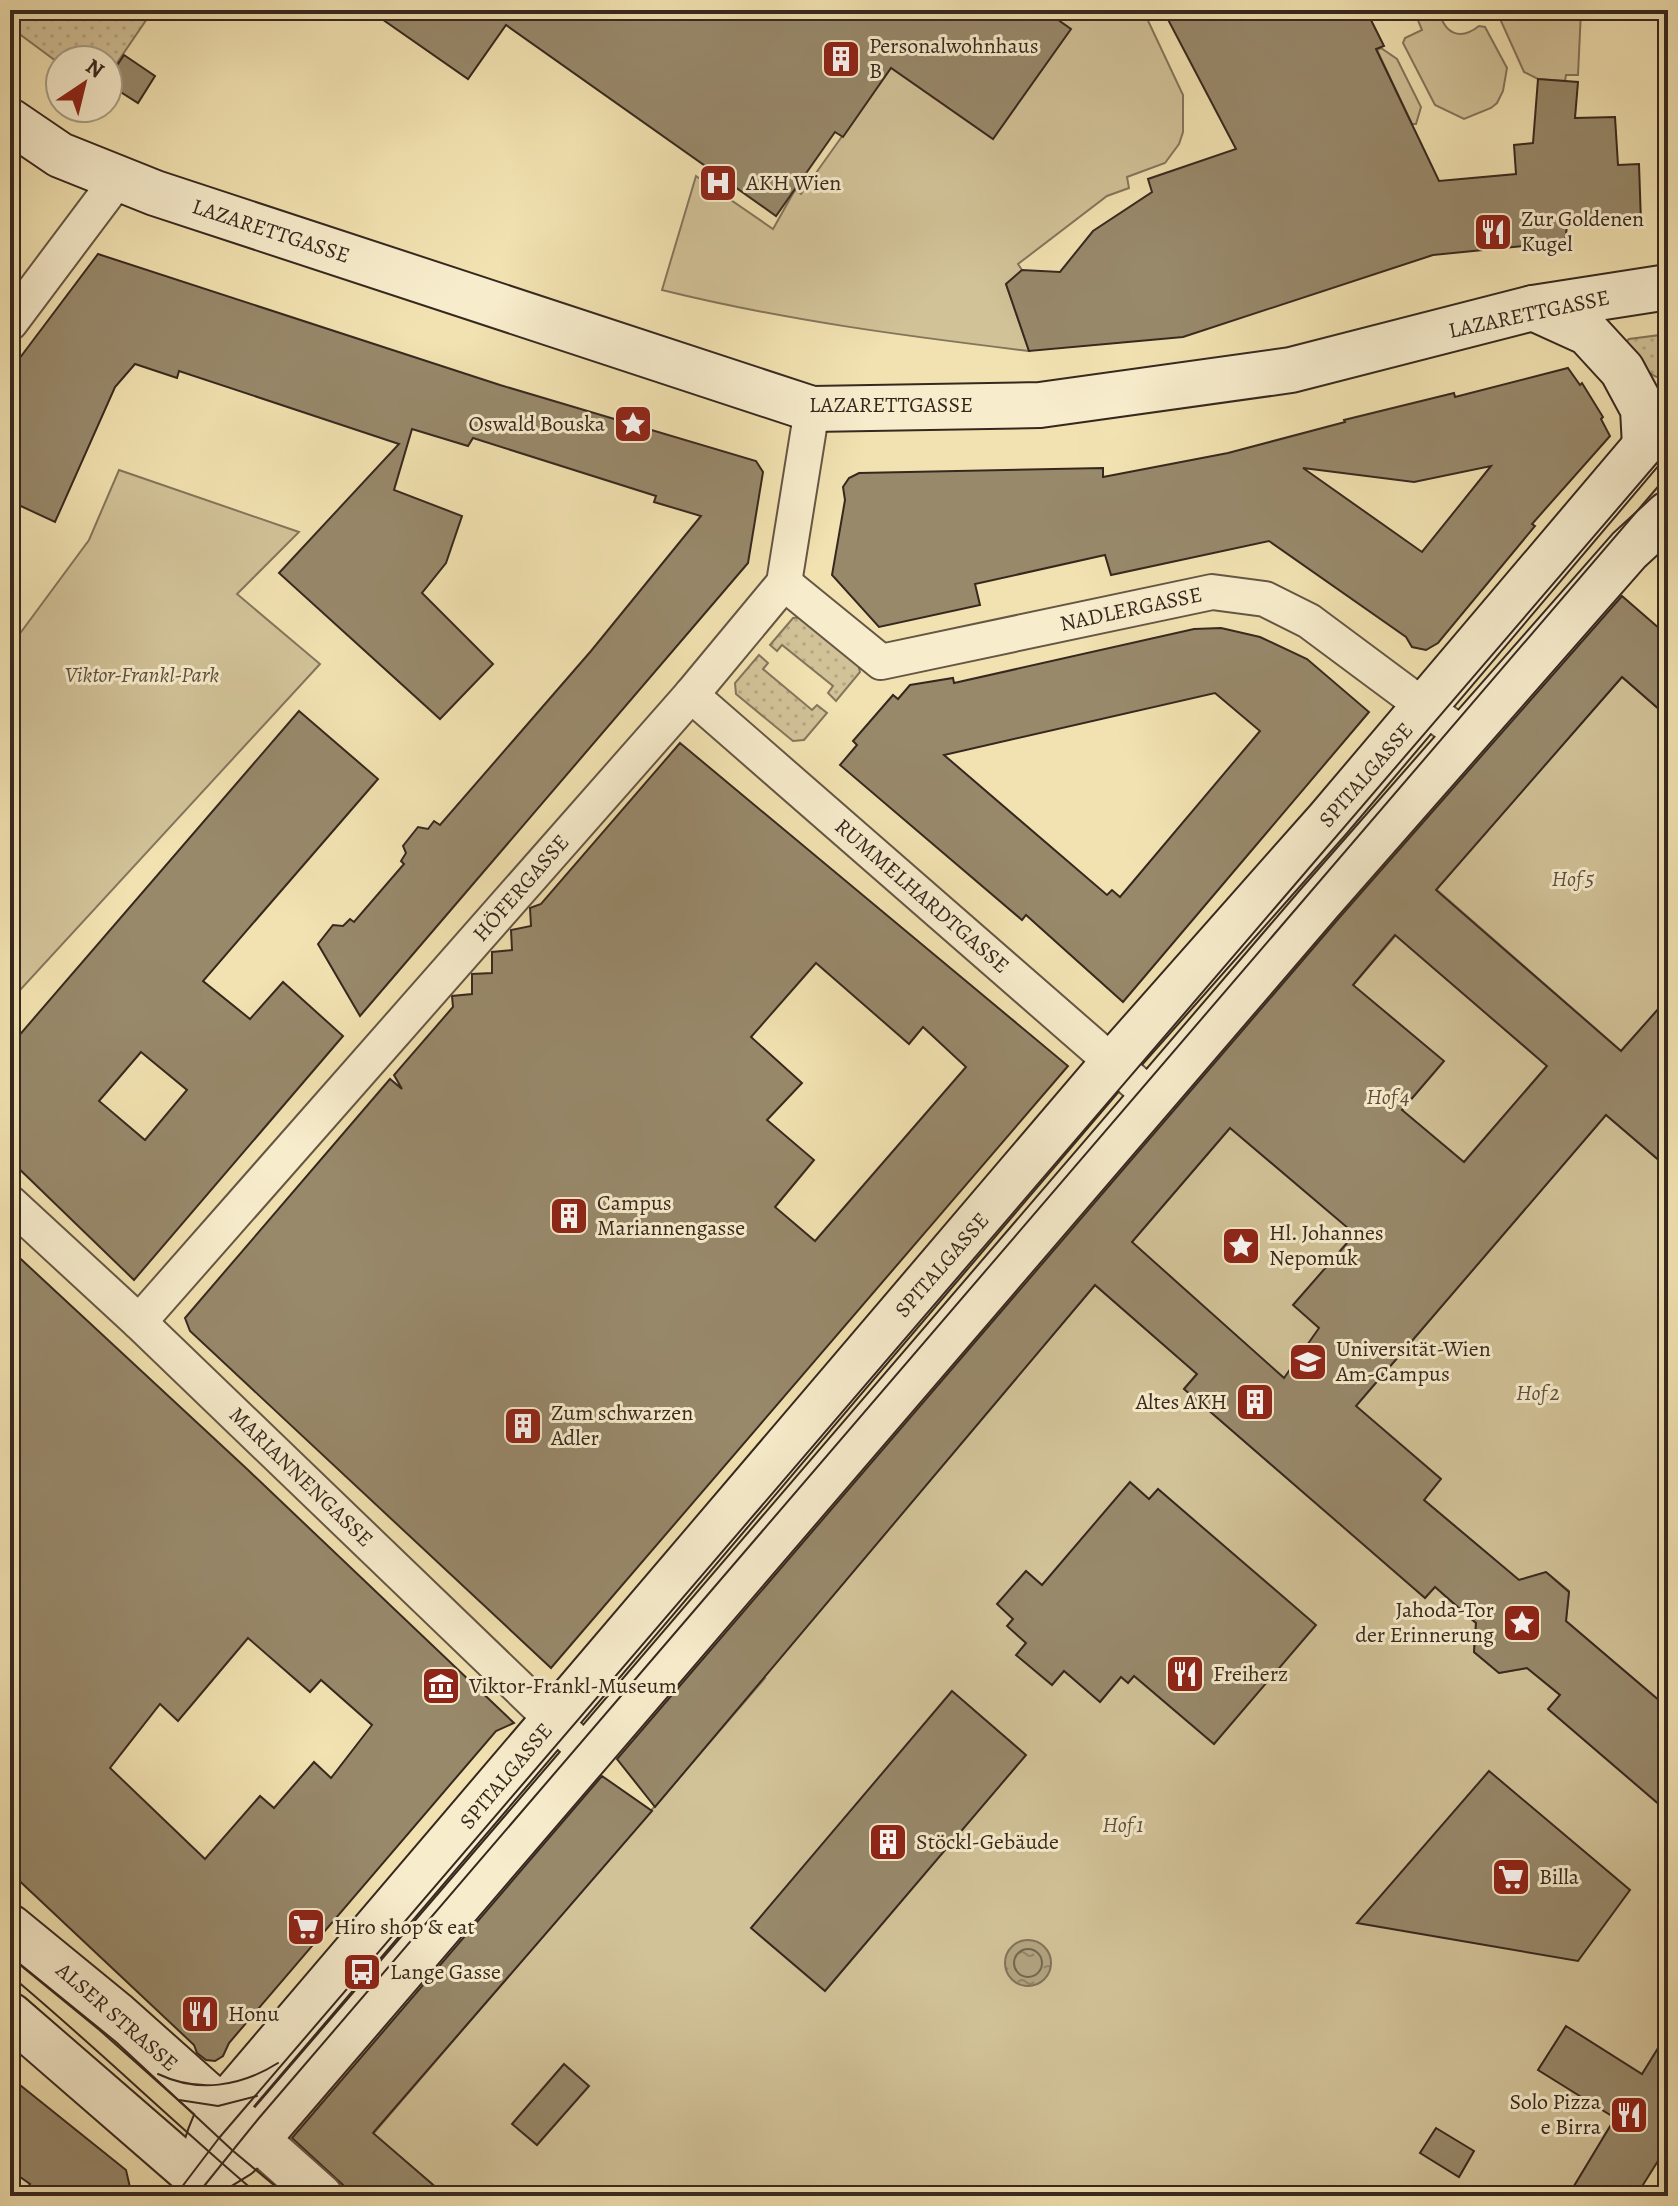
<svg xmlns="http://www.w3.org/2000/svg" width="1678" height="2206" viewBox="0 0 1678 2206" font-family="Alegreya,serif">
<style>
.grass{fill:url(#grass-dots);stroke:#84755c;stroke-width:2}
.park{fill:#d2c298;stroke:#84755c;stroke-width:2}
.water{fill:url(#water-ripples);stroke:#817259;stroke-width:2}
.lines{fill:none;stroke-linecap:round;stroke-linejoin:round}
.shore{stroke:#74664f;stroke-width:2}
.building{fill:#98896b;stroke:#37281f;stroke-width:2;fill-rule:evenodd}
.minor-casing{stroke:#665644;stroke-width:38}
.tertiary-casing{stroke:#665644;stroke-width:46}
.secondary-casing{stroke:#37281f;stroke-width:48}
.minor{stroke:#f7eccc;stroke-width:34}
.tertiary{stroke:#f7eccc;stroke-width:42}
.secondary{stroke:#f7eccc;stroke-width:44}
.tram{stroke:#37281f;stroke-width:2}
.labels{text-anchor:middle;dominant-baseline:central;stroke-width:6;stroke-linejoin:round;paint-order:stroke}
.poi-label{font-size:22px;fill:#37281f;stroke:#f7eccc;text-anchor:start}
.street-label{font-size:22px;fill:#37281f;stroke:#f7eccc}
.park-label{font-size:22px;font-style:italic;fill:#5e4e3d;stroke:#f7eccc}
</style>
<defs>
<pattern id="grass-dots" width="8" height="8" patternUnits="userSpaceOnUse" patternTransform="scale(2)"><rect width="8" height="8" fill="#d2c298"/><path d="M2 2h.1M6 6h.1" fill="none" stroke="#b5a783" stroke-width="1.8" stroke-linecap="round"/></pattern>
<pattern id="water-ripples" width="26" height="14" patternUnits="userSpaceOnUse" patternTransform="scale(2)"><rect width="26" height="14" fill="#b2a37f"/><path d="M2 4q2-2 4 0t4 0M15 11q2-2 4 0t4 0" fill="none" stroke="#928567"/></pattern>
</defs>
<rect width="100%" height="100%" fill="#f2e2b1"/>
<filter id="stains"><feTurbulence type="fractalNoise" baseFrequency=".0025" numOctaves="4"/><feColorMatrix values="0 0 0 0 .2 0 0 0 0 .09 0 0 0 0 .02 0 0 0 .5 -.17"/></filter>
<radialGradient id="worn" r=".72"><stop offset=".6" stop-color="#630" stop-opacity="0"/><stop offset="1" stop-color="#630" stop-opacity=".3"/></radialGradient>
<g class="grass">
<polygon points="10,10 153,10 108,76 108,60 60,60 60,64 10,27"/>
<path d="M1668,334V379C1650,381 1633,357 1626,342L1629,339Z"/>
<polygon points="803,617 858,664 860,672 836,701 828,693 833,686 782,645 777,651 770,645 793,618"/>
<polygon points="759,655 768,663 763,669 812,710 817,705 827,713 804,740 793,741 736,694 735,683"/>
</g>
<g class="park">
<path d="M932,10H1143L1183,95V132L1179,144L1165,163L1127,177L1129,188L1107,196L1018,264L1022,270L1006,284L1029,351C905,336 783,320 662,290L696,176L773,229L795,190L801,194Z"/>
<path d="M1408,10H1439C1444,34 1460,41 1479,26L1485,27L1507,68L1503,91L1497,103L1491,108L1464,119L1435,105L1403,43L1405,38L1422,30L1415,13L1401,18L1403,12Z"/>
<polygon points="1496,10 1581,10 1578,75 1566,75 1565,81 1538,79 1524,72"/>
<polygon points="1381,48 1397,59 1421,107 1416,124 1412,124 1377,50"/>
<polygon points="119,470 299,532 237,594 320,664 10,1001 10,899 14,895 10,891 10,647 89,540"/>
<polygon points="1622,677 1668,717 1668,998 1621,1051 1436,889"/>
<polygon points="1396,935 1547,1066 1389,1249 1362,1225 1294,1305 1380,1378 1598,1124 1591,1102 1668,1168 1668,1708 1566,1621 1569,1591 1546,1572 1519,1580 1424,1500 1440,1479 1348,1434 1093,1210 1160,1209"/>
<polygon points="1095,1285 1197,1374 1184,1389 1425,1597 1437,1584 1442,1593 1476,1623 1474,1652 1499,1673 1527,1668 1560,1695 1549,1710 1668,1812 1668,2032 1568,2196 446,2196 373,2134 765,1678 763,1676"/>
</g>
<circle class="water" cx="1028" cy="1963" r="23"/>
<g class="lines">
<circle class="shore" cx="1028" cy="1963" r="14"/>
</g>
<g class="building">
<polygon points="369,10 1044,10 1071,29 993,139 891,68 843,137 835,132 776,216 506,25 468,79"/>
<polygon points="1163,10 1366,10 1384,46 1376,49 1439,181 1516,174 1514,145 1533,143 1538,79 1578,82 1575,118 1615,117 1618,165 1639,164 1641,223 1567,226 1565,242 1433,255 1183,337 1029,351 1006,284 1022,270 1060,272 1093,231 1152,192 1148,179 1236,149"/>
<polygon points="124,55 155,76 138,103 108,84 108,79"/>
<polygon points="98,254 500,385 756,461 763,472 748,563 360,1016 318,944 333,925 343,926 350,919 354,922 404,864 401,861 406,853 403,846 418,827 428,829 434,821 440,825 591,651 701,516 654,502 656,496 473,438 468,446 412,429 394,490 462,516 446,563 422,593 493,664 440,719 279,573 399,444 179,371 177,378 135,364 115,387 55,522 10,501 10,371"/>
<path d="M1568,368L1580,385L1582,383L1603,417L1601,419L1610,436L1532,524L1535,526L1438,643L1426,650L1412,647L1406,637L1269,541L1111,575L1105,555L975,584L980,605L879,627L832,575L845,500L843,487L849,478L859,473L1103,468V477L1228,453L1345,422L1344,420L1454,393L1455,397ZM1491,466L1422,552L1303,468L1414,482Z"/>
<path d="M1622,596L1668,636V717L1622,677L1436,890L1621,1051L1668,998V1168L1606,1115L1356,1406L1441,1479L1424,1500L1519,1580L1546,1572L1569,1592L1566,1621L1668,1708V1812L1548,1709L1560,1695L1527,1668L1499,1673L1474,1652L1476,1623L1435,1587L1425,1598L1184,1389L1197,1374L1095,1285L655,1807L617,1759L1339,918ZM1395,935L1547,1066L1464,1162L1402,1110L1444,1061L1353,985ZM1230,1128L1355,1234L1293,1305L1319,1328L1284,1378L1132,1242Z"/>
<path d="M1221,628L1260,637L1307,659L1369,712L1123,1002L1026,915L1022,920L840,765L857,745L853,741L893,695L898,699L910,685L953,678L954,683L1194,629ZM1215,693L1260,731L1120,897L1112,890L1107,895L944,755Z"/>
<path d="M299,711L378,779L203,981L250,1019L283,982L343,1036L134,1280L10,1160V1046ZM141,1052L187,1090L145,1140L99,1101Z"/>
<path d="M680,743L1068,1066L551,1668L190,1331L185,1318L390,1079L402,1089L394,1075L453,1007L452,996L472,994V974L492,973V952L512,950L511,930L531,926L530,908L541,904ZM816,963L909,1044L923,1027L966,1067L815,1241L775,1207L814,1160L767,1120L802,1083L751,1037Z"/>
<path d="M10,1249L247,1469L514,1723L496,1731L229,2043L223,2056L215,2061L206,2060L197,2053L194,2045L10,1872ZM248,1638L310,1692L321,1680L372,1725L331,1778L314,1762L274,1808L260,1796L205,1859L110,1768L160,1704L178,1721Z"/>
<polygon points="1130,1482 1149,1499 1158,1489 1316,1625 1214,1744 1134,1676 1128,1683 1121,1677 1100,1702 1064,1671 1052,1685 1016,1655 1026,1643 1007,1626 1013,1619 997,1604 1026,1571 1042,1585"/>
<polygon points="952,1691 1026,1755 825,1991 751,1928"/>
<polygon points="1489,1771 1630,1890 1578,1961 1357,1923"/>
<polygon points="602,1776 652,1811 373,2133 446,2196 355,2196 292,2138"/>
<polygon points="1566,2026 1642,2074 1668,2032 1668,2145 1636,2196 1568,2196 1615,2118 1538,2070"/>
<polygon points="564,2064 589,2086 537,2145 512,2124"/>
<polygon points="10,2077 126,2170 132,2196 21,2196 30,2184 10,2170"/>
<polygon points="1436,2128 1474,2151 1459,2177 1420,2153"/>
</g>
<g class="lines">
<g class="minor-casing">
<g id="minor">
<polyline points="10,323 118,179"/>
<polyline points="784,583 881,662 1212,592 1265,599 1309,621 1465,737"/>
<polyline points="691,695 1153,1098"/>
<polyline points="10,1203 139,1322 589,1755"/>
<polyline points="139,1322 691,695 784,583 812,409"/>
</g>
</g>
<g class="tertiary-casing">
<polyline id="tertiary" points="257,2139 321,2196"/>
</g>
<g class="secondary-casing">
<g id="secondary">
<polyline points="10,121 60,155 155,193 812,409 1040,405 1291,370 1533,308 1668,287"/>
<polyline points="1533,308 1588,333 1622,370 1643,409 1645,446"/>
<polyline points="10,1927 115,2013 243,2127"/>
<polyline points="10,2015 199,2179"/>
<path d="M199,2179C205,2149 212,2121 232,2097L1113,1063L1328,820L1645,446L1668,426"/>
<polyline points="199,2179 238,2155 268,2127 1320,902 1629,550 1668,514"/>
</g>
</g>
<use href="#minor" class="minor"/>
<use href="#tertiary" class="tertiary"/>
<use href="#secondary" class="secondary"/>
<g class="tram">
<polyline points="10,1956 116,2042 232,2150 287,2196"/>
<path d="M10,1975C96,2047 175,2124 260,2196"/>
<path d="M158,2074C198,2093 240,2087 278,2063"/>
<polyline points="179,2100 218,2106 257,2096"/>
<polyline points="175,2196 219,2138 1668,450"/>
<polyline points="196,2196 259,2118 1668,475"/>
</g>
</g>
<defs>
<g id="building-square" transform="scale(2)"><rect x="-9" y="-9" width="18" height="18" rx="4" fill="#8f2418" stroke="#f7eccc"/><path d="M-4-6H4V6H1V3H-1V6H-4ZM-2.5-4.3h1.7v1.8h-1.7ZM.8-4.3h1.7v1.8H.8ZM-2.5-1h1.7V.8h-1.7ZM.8-1h1.7V.8H.8Z" fill="#fff"/></g>
<g id="hospital-square" transform="scale(2)"><rect x="-9" y="-9" width="18" height="18" rx="4" fill="#8f2418" stroke="#f7eccc"/><path d="M-5-5h3v3.5h4V-5h3V5h-3V1.5h-4V5h-3Z" fill="#fff"/></g>
<g id="restaurant-square" transform="scale(2)"><rect x="-9" y="-9" width="18" height="18" rx="4" fill="#8f2418" stroke="#f7eccc"/><path d="M-5-6h1v4h1v-4h1v4h1v-4h1v5L-1.5 .5V6h-2V.5L-5-1ZM5-6V6H3V1.5H1.5Q1.5-4 5-6Z" fill="#fff"/></g>
<g id="sight-square" transform="scale(2)"><rect x="-9" y="-9" width="18" height="18" rx="4" fill="#8f2418" stroke="#f7eccc"/><path d="M0-6L1.8-2.2L6-1.7L2.9 1.2L3.7 5.4L0 3.3L-3.7 5.4L-2.9 1.2L-6-1.7L-1.8-2.2Z" fill="#fff"/></g>
<g id="university-square" transform="scale(2)"><rect x="-9" y="-9" width="18" height="18" rx="4" fill="#8f2418" stroke="#f7eccc"/><path d="M0-5L7-2L0 1L-7-2ZM-4 1L0 2.5L4 1V4Q0 6-4 4Z" fill="#fff"/></g>
<g id="museum-square" transform="scale(2)"><rect x="-9" y="-9" width="18" height="18" rx="4" fill="#8f2418" stroke="#f7eccc"/><path d="M0-6L6-3V-2H-6V-3ZM-5-1h2V3h-2ZM-1-1h2V3h-2ZM3-1h2V3H3ZM-6 4H6V6H-6Z" fill="#fff"/></g>
<g id="supermarket-square" transform="scale(2)"><rect x="-9" y="-9" width="18" height="18" rx="4" fill="#8f2418" stroke="#f7eccc"/><path d="M-6-5.5h2.5l.6 2H6L4.5 2H-2.5L-4.4-4H-6ZM-1.5 3.2a1.3 1.3 0 1 0 .1 0ZM3 3.2a1.3 1.3 0 1 0 .1 0Z" fill="#fff"/></g>
<g id="bus-square" transform="scale(2)"><rect x="-9" y="-9" width="18" height="18" rx="4" fill="#8f2418" stroke="#f7eccc"/><path d="M-5-6H5V4H4V6H2V4H-2V6H-4V4H-5ZM-3.5-4V0h7V-4ZM-3.5 1.2v1.5H-2V1.2ZM2 1.2v1.5H3.5V1.2Z" fill="#fff"/></g>
</defs>
<g fill-rule="evenodd">
<use href="#building-square" x="841" y="59"/>
<use href="#hospital-square" x="718" y="183"/>
<use href="#restaurant-square" x="1493" y="232"/>
<use href="#sight-square" x="633" y="424"/>
<use href="#building-square" x="569" y="1216"/>
<use href="#sight-square" x="1241" y="1246"/>
<use href="#university-square" x="1308" y="1362"/>
<use href="#building-square" x="1255" y="1402"/>
<use href="#building-square" x="523" y="1426"/>
<use href="#sight-square" x="1522" y="1623"/>
<use href="#restaurant-square" x="1185" y="1674"/>
<use href="#museum-square" x="441" y="1686"/>
<use href="#building-square" x="888" y="1842"/>
<use href="#supermarket-square" x="1511" y="1877"/>
<use href="#supermarket-square" x="306" y="1927"/>
<use href="#bus-square" x="362" y="1972"/>
<use href="#restaurant-square" x="200" y="2014"/>
<use href="#restaurant-square" x="1629" y="2115"/>
</g>
<g class="labels">
<g class="poi-label">
<text x="869" y="46">Personalwohnhaus<tspan x="869" dy="25">B</tspan></text>
<text x="746" y="183">AKH Wien</text>
<text x="1521" y="219">Zur Goldenen<tspan x="1521" dy="25">Kugel</tspan></text>
<text x="605" y="424" text-anchor="end">Oswald Bouska</text>
<text x="597" y="1203">Campus<tspan x="597" dy="25">Mariannengasse</tspan></text>
<text x="1269" y="1233">Hl. Johannes<tspan x="1269" dy="25">Nepomuk</tspan></text>
<text x="1336" y="1349">Universität-Wien<tspan x="1336" dy="25">Am-Campus</tspan></text>
<text x="1227" y="1402" text-anchor="end">Altes AKH</text>
<text x="551" y="1413">Zum schwarzen<tspan x="551" dy="25">Adler</tspan></text>
<text x="1494" y="1610" text-anchor="end">Jahoda-Tor<tspan x="1494" dy="25">der Erinnerung</tspan></text>
<text x="1213" y="1674">Freiherz</text>
<text x="469" y="1686">Viktor-Frankl-Museum</text>
<text x="916" y="1842">Stöckl-Gebäude</text>
<text x="1539" y="1877">Billa</text>
<text x="334" y="1927">Hiro shop &amp; eat</text>
<text x="390" y="1972">Lange Gasse</text>
<text x="228" y="2014">Honu</text>
<text x="1601" y="2102" text-anchor="end">Solo Pizza<tspan x="1601" dy="25">e Birra</tspan></text>
</g>
<g class="street-label">
<text transform="translate(271 231) rotate(18)">LAZARETTGASSE</text>
<text transform="translate(1529 314) rotate(-12)">LAZARETTGASSE</text>
<text x="891" y="405">LAZARETTGASSE</text>
<text transform="translate(1131 609) rotate(-12)">NADLERGASSE</text>
<text transform="translate(1366 775) rotate(-49)">SPITALGASSE</text>
<text transform="translate(521 888) rotate(-49)">HÖFERGASSE</text>
<text transform="translate(922 896) rotate(41)">RUMMELHARDTGASSE</text>
<text transform="translate(942 1265) rotate(-49)">SPITALGASSE</text>
<text transform="translate(301 1477) rotate(44)">MARIANNENGASSE</text>
<text transform="translate(506 1776) rotate(-50)">SPITALGASSE</text>
<text transform="translate(117 2017) rotate(41)">ALSER STRASSE</text>
</g>
<g class="park-label">
<text x="142" y="675">Viktor-Frankl-Park</text>
<text x="1573" y="879">Hof 5</text>
<text x="1388" y="1097">Hof 4</text>
<text x="1538" y="1393">Hof 2</text>
<text x="1123" y="1825">Hof 1</text>
</g>
</g>
<rect width="1678" height="2206" fill="none" stroke="#f2e2b1" stroke-width="40"/>
<rect x="12" y="12" width="1654" height="2182" fill="none" stroke="#37281f" stroke-width="4"/>
<rect x="20" y="20" width="1638" height="2166" fill="none" stroke="#37281f" stroke-width="2"/>
<g transform="translate(84 84) rotate(35)"><circle r="38" fill="#f7eccc" stroke="#aa9e87" stroke-width="2"/>
<path d="M0-6L14 30L0 20L-14 30Z" fill="#8f2418"/>
<text y="-12" font-size="22" font-weight="bold" text-anchor="middle" fill="#37281f">N</text>
</g>
<rect width="100%" height="100%" filter="url(#stains)"/>
<rect width="100%" height="100%" fill="url(#worn)"/>
</svg>
